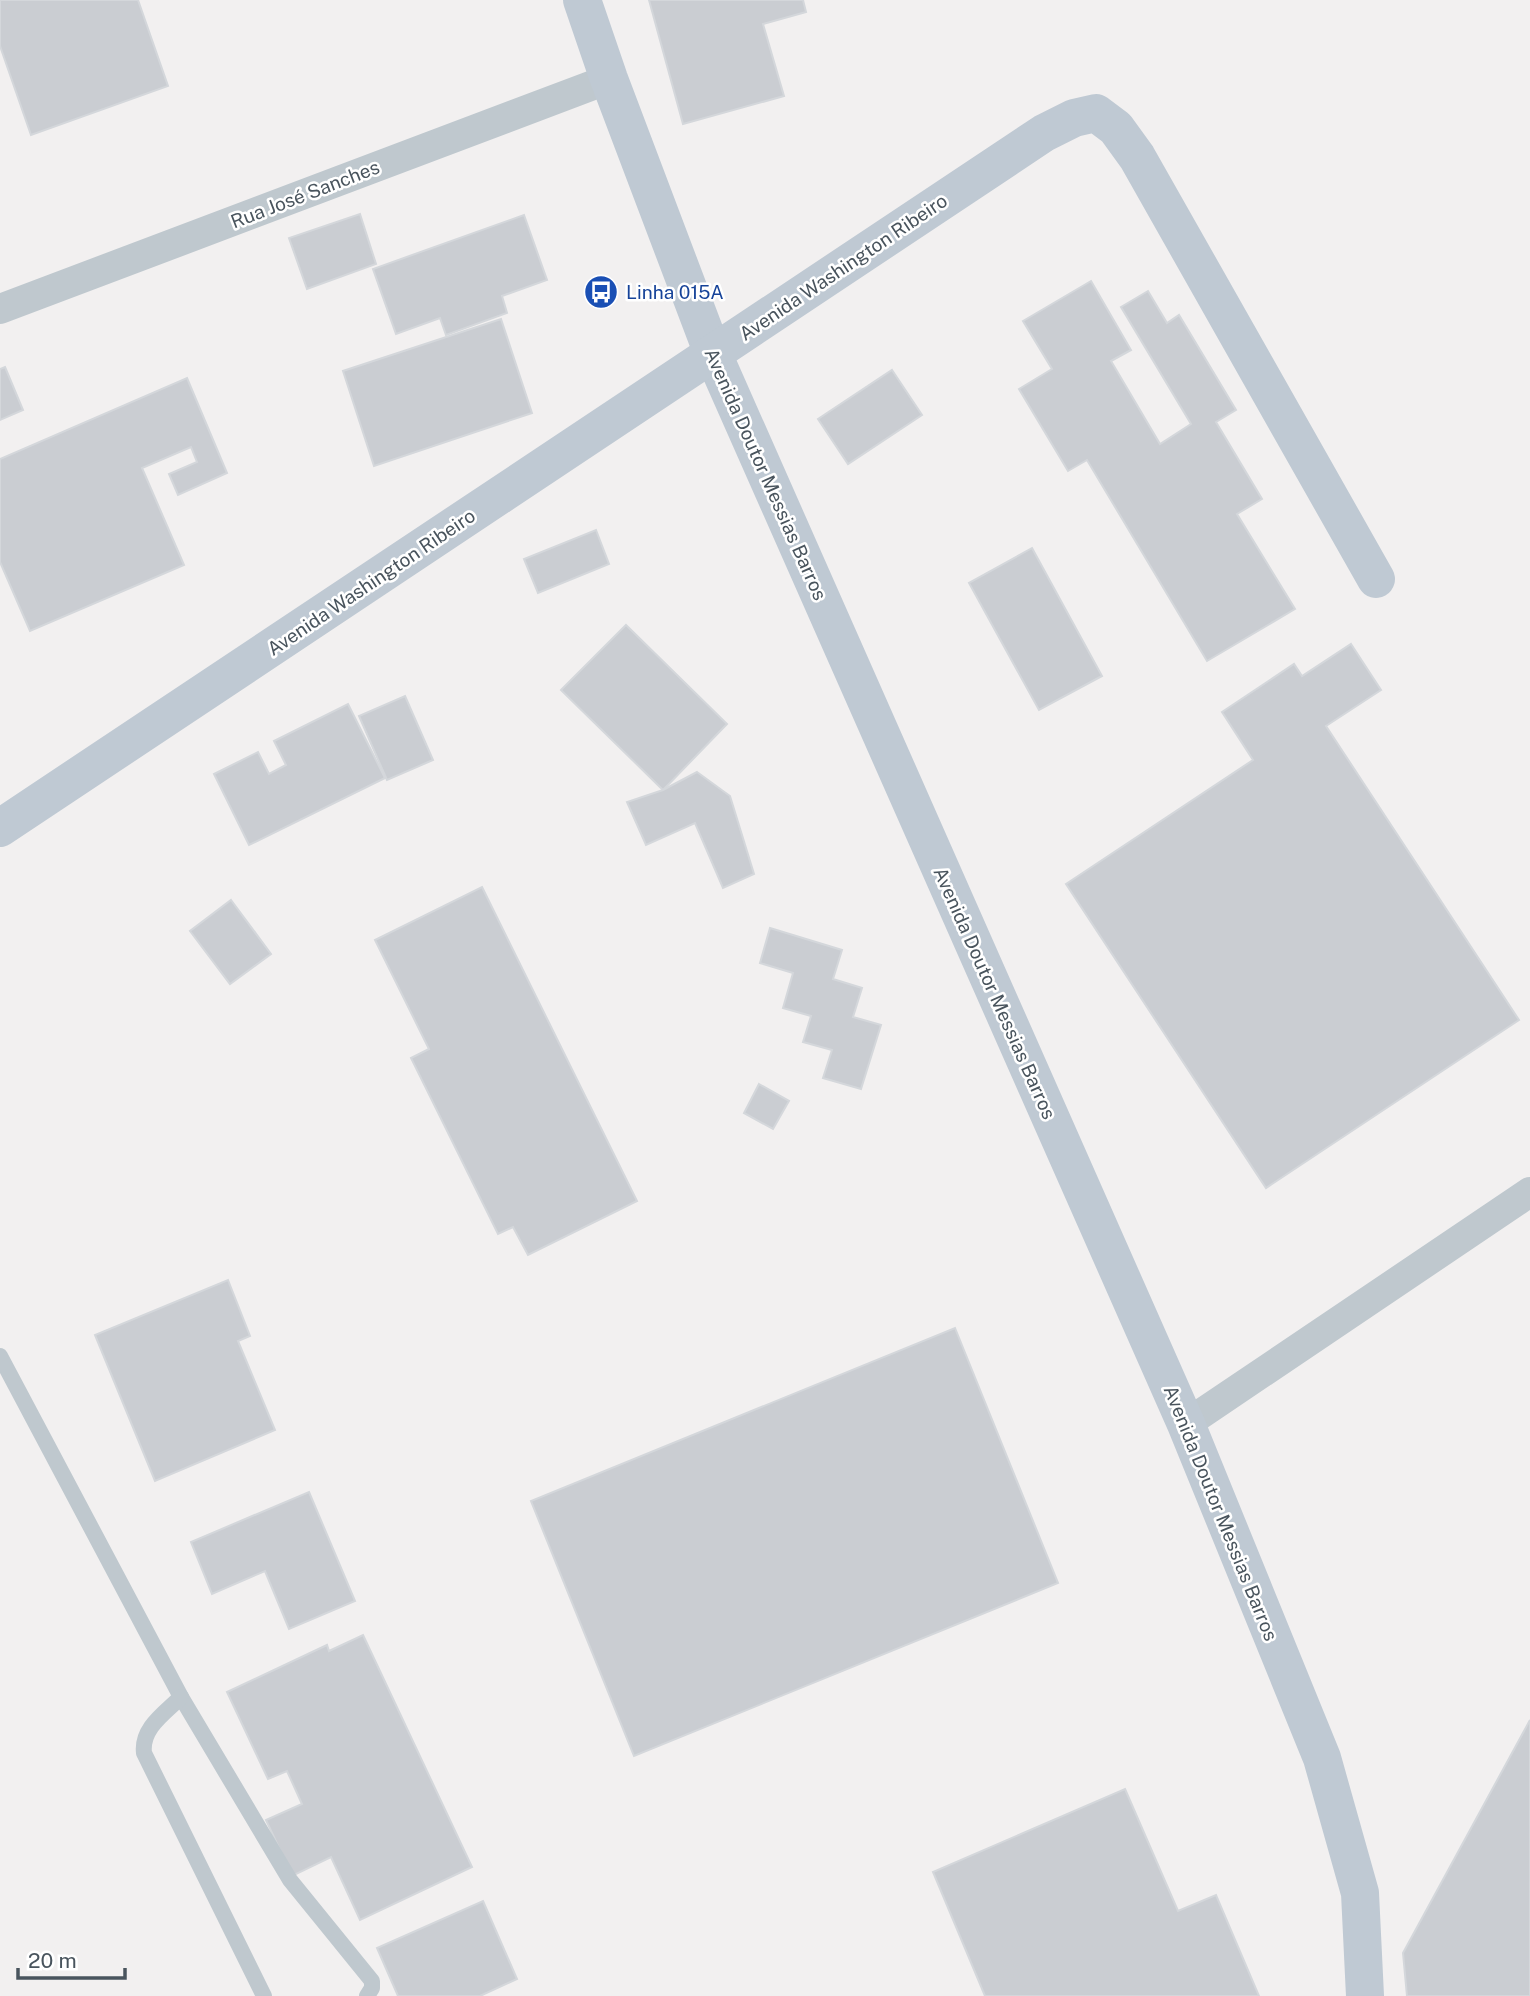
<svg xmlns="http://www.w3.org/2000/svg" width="1530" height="1996" viewBox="0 0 1530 1996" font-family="'Public Sans',sans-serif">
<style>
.building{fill:#cacdd2;stroke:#d4d7db;stroke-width:2}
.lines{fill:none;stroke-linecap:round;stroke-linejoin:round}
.lane{stroke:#bfc8ce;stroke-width:16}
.street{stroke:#bfc8ce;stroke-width:30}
.secondary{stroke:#bfc9d3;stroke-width:38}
.labels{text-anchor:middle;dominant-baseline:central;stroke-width:5;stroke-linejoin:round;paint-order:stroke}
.street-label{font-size:19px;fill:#49545d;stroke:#fff}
.transit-label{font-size:19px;fill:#164399;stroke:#fff;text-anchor:start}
</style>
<rect width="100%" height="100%" fill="#f2f0f0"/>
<g class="building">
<polygon points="0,0 138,0 168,86 31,135 0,46"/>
<polygon points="649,0 803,0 806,12 763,24 784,96 683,124"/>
<polygon points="360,214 376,264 307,289 289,238"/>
<polygon points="524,215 547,280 502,296 507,313 446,335 440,318 396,334 373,269"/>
<polygon points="1091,281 1131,350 1111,361 1160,444 1191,424 1121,307 1148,291 1167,323 1179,315 1236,410 1216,422 1262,499 1237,514 1295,609 1207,661 1087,460 1068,471 1019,389 1052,369 1023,321"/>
<polygon points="501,319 532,413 374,466 343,371"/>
<polygon points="5,367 23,410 0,420 0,369"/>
<polygon points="892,370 922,415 848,464 818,419"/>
<polygon points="187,378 227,473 178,495 169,474 197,462 191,447 142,468 184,565 30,631 0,562 0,459"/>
<polygon points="596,530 609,564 538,593 524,559"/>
<polygon points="1032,548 1102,676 1039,710 969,583"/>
<polygon points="626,625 727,724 663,790 561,690"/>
<polygon points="1351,644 1381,690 1326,726 1519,1020 1266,1188 1066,884 1253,760 1222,712 1294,664 1302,676"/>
<polygon points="405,696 433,760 387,780 359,716"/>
<polygon points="348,704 385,778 249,845 214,774 258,752 269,774 286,765 274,741"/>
<polygon points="697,772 730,796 754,874 723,888 695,823 646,845 627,802 663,790"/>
<polygon points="482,887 637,1201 528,1255 513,1227 498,1234 411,1058 429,1049 375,940"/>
<polygon points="231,900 271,954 230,984 190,931"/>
<polygon points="770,928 842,950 833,979 862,988 853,1017 881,1025 861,1089 823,1078 832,1050 803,1042 811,1016 783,1008 793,973 760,963"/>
<polygon points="759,1084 789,1101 773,1129 744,1113"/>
<polygon points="228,1280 250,1336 238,1341 275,1430 155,1481 95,1335"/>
<polygon points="955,1328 1058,1583 634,1756 531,1501"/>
<polygon points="309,1492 355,1601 289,1629 265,1571 212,1594 191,1542"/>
<polygon points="363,1635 472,1867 360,1920 331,1857 292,1876 266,1820 302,1804 287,1771 268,1779 227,1692 327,1645 329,1651"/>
<polygon points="1530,1720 1530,1996 1407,1996 1403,1953"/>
<polygon points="1125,1789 1178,1911 1216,1895 1259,1996 985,1996 933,1872"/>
<polygon points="483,1901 517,1979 480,1996 398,1996 377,1948"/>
</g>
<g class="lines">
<g class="lane">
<polyline points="0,1356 181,1697 290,1880 372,1981 372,1988 367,1996"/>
<path d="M181,1697C165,1713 141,1728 144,1753L264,1996"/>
</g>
<g class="street">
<polyline points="0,309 609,79"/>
<polyline points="1186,1424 1530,1192"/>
</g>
<g class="secondary">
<polyline points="582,0 609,79 713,354 1186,1424 1322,1758 1360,1893 1365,1996"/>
<polyline points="0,828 1044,133 1074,118 1096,113 1116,128 1137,157 1376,579"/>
</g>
</g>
<defs>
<g id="bus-disc" transform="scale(1.75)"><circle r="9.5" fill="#1a4fb4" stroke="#fff"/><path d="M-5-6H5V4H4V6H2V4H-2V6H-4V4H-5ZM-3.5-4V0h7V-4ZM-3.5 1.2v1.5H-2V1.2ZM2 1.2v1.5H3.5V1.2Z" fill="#fff"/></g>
</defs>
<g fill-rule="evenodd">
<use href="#bus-disc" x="601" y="292"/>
</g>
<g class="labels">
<g class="street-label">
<text transform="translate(305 194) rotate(-21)">Rua José Sanches</text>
<text transform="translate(843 267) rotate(-34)">Avenida Washington Ribeiro</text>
<text transform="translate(766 474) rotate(66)">Avenida Doutor Messias Barros</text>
<text transform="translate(371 582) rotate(-34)">Avenida Washington Ribeiro</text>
<text transform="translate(995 993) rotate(66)">Avenida Doutor Messias Barros</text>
<text transform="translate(1221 1513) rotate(68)">Avenida Doutor Messias Barros</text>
</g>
<g class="transit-label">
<text x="626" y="292">Linha 015A</text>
</g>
</g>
<path d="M18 1968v10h107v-10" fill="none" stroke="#49545d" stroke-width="3.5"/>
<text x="28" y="1968" font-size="21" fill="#49545d" stroke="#ffffff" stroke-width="5" paint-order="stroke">20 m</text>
</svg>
